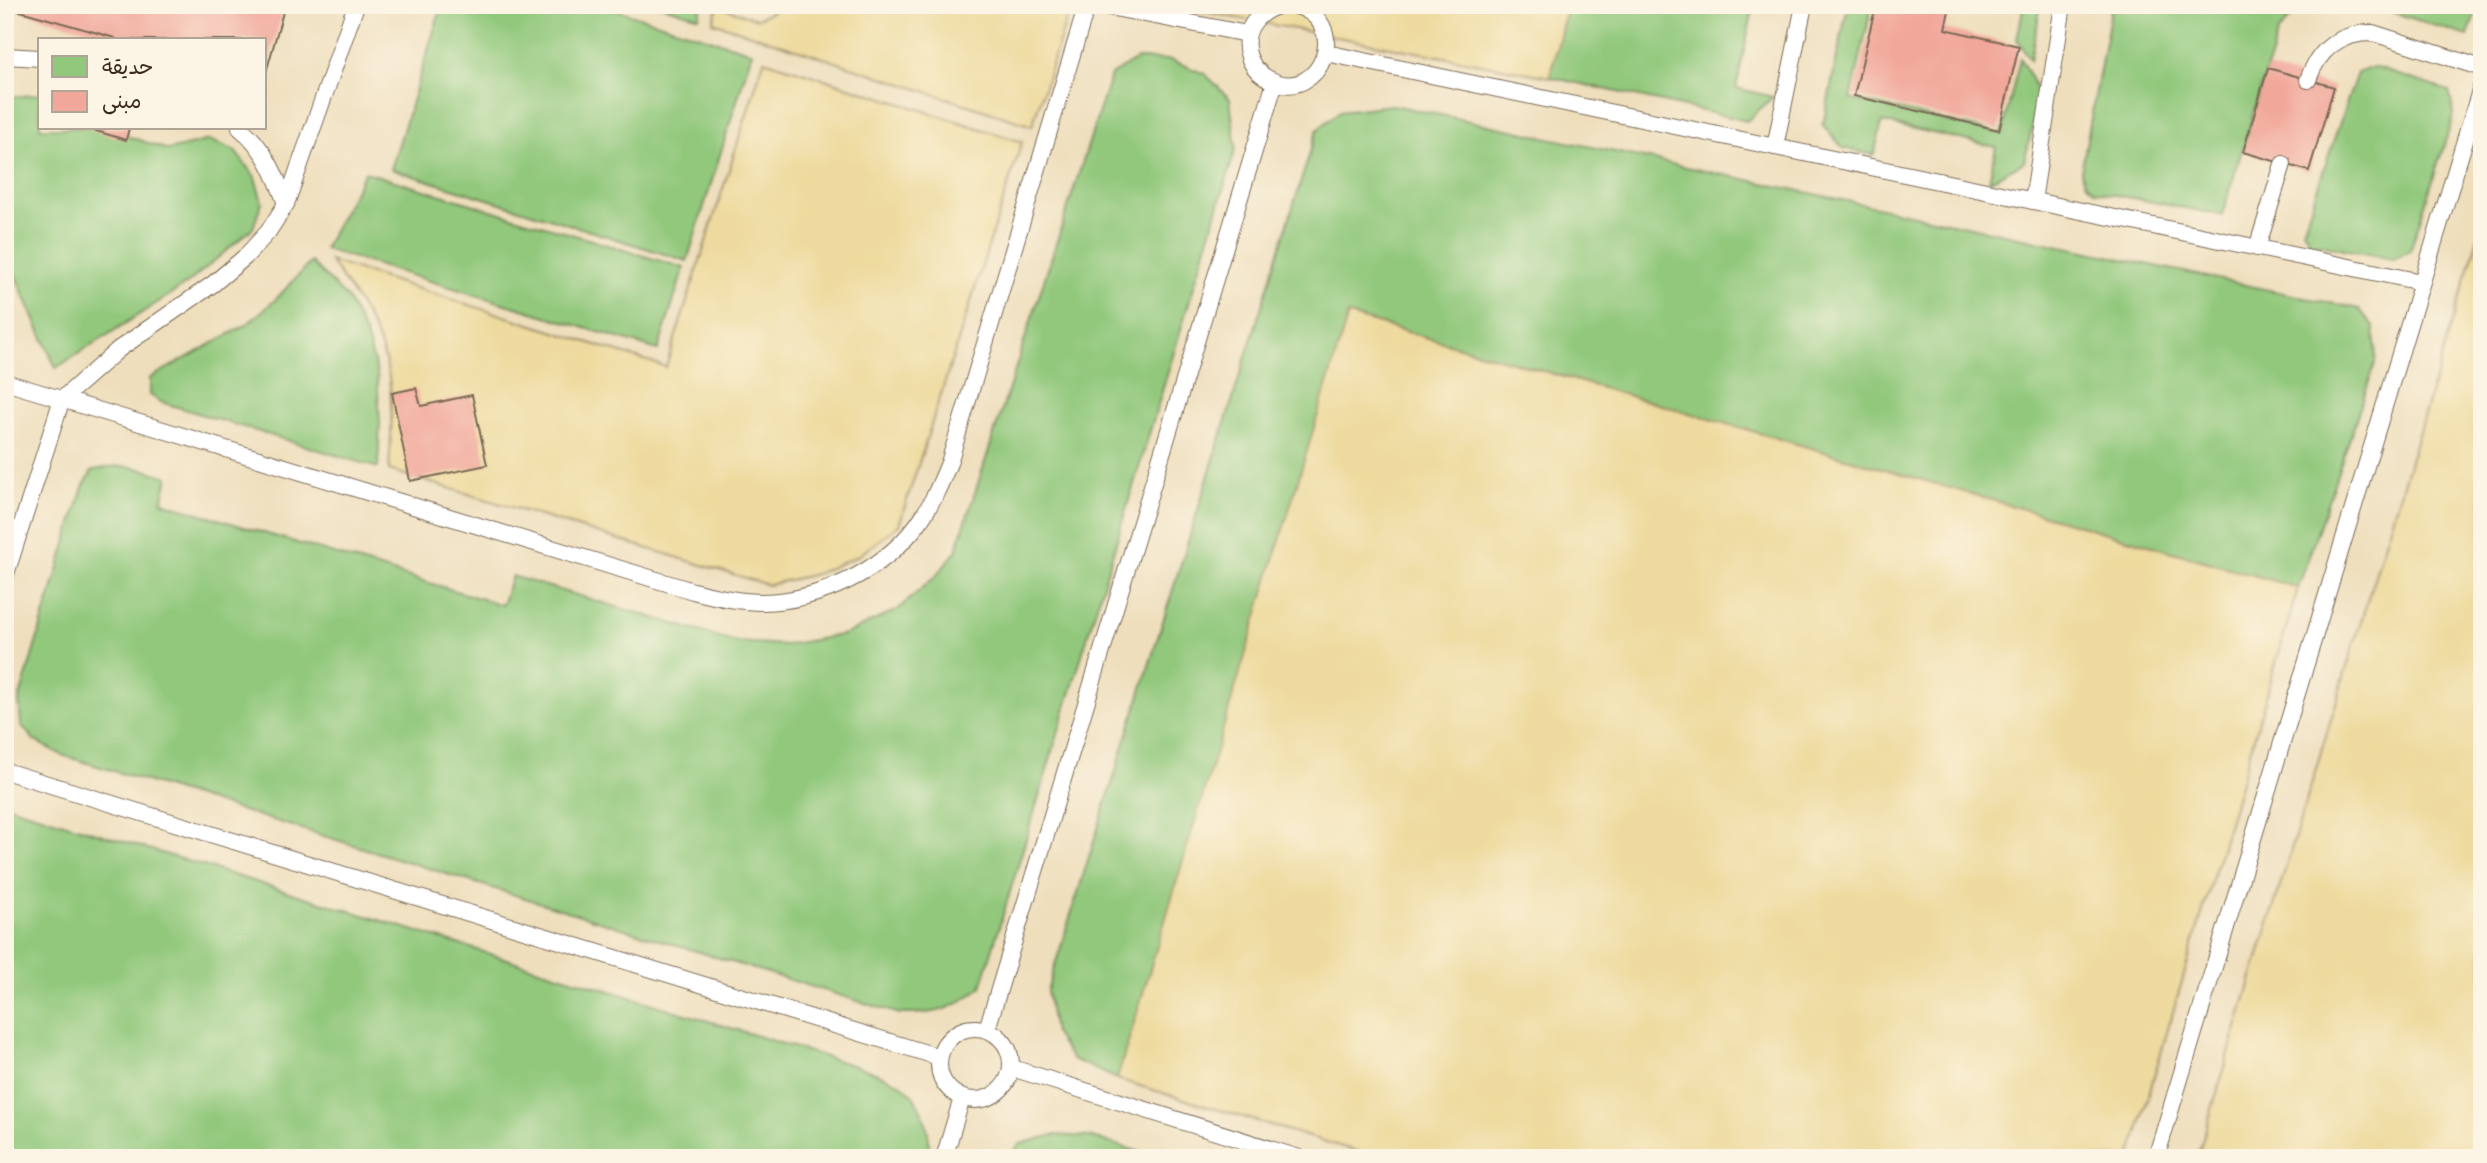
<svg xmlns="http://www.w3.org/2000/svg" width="2487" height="1163" viewBox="0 0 2487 1163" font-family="'Gochi Hand','Playpen Sans Arabic',sans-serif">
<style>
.green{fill:#91c87b;stroke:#66794c;stroke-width:2}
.sand{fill:#eeda9e;stroke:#94825e;stroke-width:2}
.building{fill:#f1a79a}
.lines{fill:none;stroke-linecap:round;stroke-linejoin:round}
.lane-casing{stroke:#7a6955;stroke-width:18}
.lane{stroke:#fff;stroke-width:16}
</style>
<rect width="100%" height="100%" fill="#fcf5e5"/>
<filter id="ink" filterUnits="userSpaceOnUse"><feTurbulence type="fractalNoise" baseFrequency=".0143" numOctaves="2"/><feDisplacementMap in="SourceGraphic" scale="14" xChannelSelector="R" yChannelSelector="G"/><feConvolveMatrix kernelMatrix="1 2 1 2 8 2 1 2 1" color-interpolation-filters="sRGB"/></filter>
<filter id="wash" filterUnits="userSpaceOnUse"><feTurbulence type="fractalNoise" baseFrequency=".00686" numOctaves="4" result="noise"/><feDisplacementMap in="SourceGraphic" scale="28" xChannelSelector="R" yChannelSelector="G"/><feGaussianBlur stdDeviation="1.57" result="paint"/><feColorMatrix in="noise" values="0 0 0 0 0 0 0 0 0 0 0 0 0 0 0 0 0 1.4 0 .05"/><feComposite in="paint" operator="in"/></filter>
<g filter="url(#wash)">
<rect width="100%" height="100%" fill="#eedebc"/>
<g class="green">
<polygon points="442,5 601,5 752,52 687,261 391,169"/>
<polygon points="659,5 702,5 699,17"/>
<polygon points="1567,5 1754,5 1736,88 1773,97 1747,121 1550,77"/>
<polygon points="1848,5 1872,5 1851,99 2002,134 2020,58 2040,96 2024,162 1989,181 1996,147 1882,122 1874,155 1843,148 1823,125"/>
<polygon points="2024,5 2041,5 2030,60 2017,39"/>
<polygon points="2112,5 2311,5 2294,14 2278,32 2222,215 2095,191 2086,183 2081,172"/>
<polygon points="2369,5 2478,5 2468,36"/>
<path d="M1137,59L1171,60L1205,74L1230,99L1236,148L981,987C951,1011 938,1014 900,1014L62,755L35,741L21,725L19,700L83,487L92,471C123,461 139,468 168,477L162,502L502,605L512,576L736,642L786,645L846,634L897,610L936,576L956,551L1111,75Z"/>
<polygon points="2373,67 2449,91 2454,114 2410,251 2393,259 2310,242 2303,230 2357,73"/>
<polygon points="40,94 40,128 103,128 169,150 209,140 234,150 255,177 262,202 253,228 188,283 56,368 5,252 5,101 13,97"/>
<polygon points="1393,105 2359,309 2374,327 2376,361 2298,588 1349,315 1117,1079 1072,1059 1054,1033 1047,991 1317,130 1340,111"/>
<polygon points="365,172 684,268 658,350 324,249"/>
<polygon points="311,262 347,298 366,335 377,373 380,423 378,468 161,402 150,395 150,378 246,325 275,300"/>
<path d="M5,805L868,1070C878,1074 889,1078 899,1083C920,1096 934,1134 927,1158H5Z"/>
<polygon points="1054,1135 1090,1137 1160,1158 1007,1158 1020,1144"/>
</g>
<g class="sand">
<polygon points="784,5 1070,5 1070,8 1032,126 713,22 718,6 757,19"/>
<polygon points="1167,5 1567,5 1550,77"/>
<path d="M764,60L1022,142L899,525L858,556L816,574L768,585L389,470C391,440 393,408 389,377C382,333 355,296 330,261L666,367Z"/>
<polygon points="2482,225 2482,1158 2197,1158"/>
<polygon points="1348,315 2298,588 2130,1158 1379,1158 1117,1079"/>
</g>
<g id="blocks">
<g class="building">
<polygon points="18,5 285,5 265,76 264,40 115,40 115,38 17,10"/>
<polygon points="1876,5 1950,5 1945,29 2019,46 1999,130 1854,96"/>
<polygon points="2268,68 2334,87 2309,171 2243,152"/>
<polygon points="86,128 129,128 126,140"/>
<polygon points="416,388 421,406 472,395 487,465 410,481 392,393"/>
</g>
</g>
</g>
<g filter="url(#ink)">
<use href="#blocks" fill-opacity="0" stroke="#7a6955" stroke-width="2"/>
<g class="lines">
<g class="lane-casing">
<g id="lane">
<polyline points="1099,5 1247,34"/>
<path d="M1282,5C1258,10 1240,31 1249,57C1253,68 1260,75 1271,80C1320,105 1355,19 1292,5"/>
<polyline points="1326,53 2421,282"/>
<polyline points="5,56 40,58"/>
<path d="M2308,80C2319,48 2340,33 2373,33L2482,68"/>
<path d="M240,128C264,147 276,175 286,204"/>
<polyline points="1775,147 1804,5"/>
<polyline points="2033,201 2063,5"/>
<polyline points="2257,248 2283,164"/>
<path d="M5,382L693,591C716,597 739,602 762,602C820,601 882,571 917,525C931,506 940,485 949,463L1087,5"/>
<polyline points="5,577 62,399 119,349 213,284 245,257 268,232 286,204 356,5"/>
<polyline points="5,771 939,1057"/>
<circle cx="975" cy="1064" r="36"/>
<polyline points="987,1029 1275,82"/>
<polyline points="1012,1068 1299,1158"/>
<polyline points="944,1158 962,1098"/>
<polyline points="2156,1158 2482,84"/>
</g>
</g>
<use href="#lane" class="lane"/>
</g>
</g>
<rect width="2487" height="1163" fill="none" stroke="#fcf5e5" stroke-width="28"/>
<rect x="38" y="38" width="228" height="91" fill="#fcf5e5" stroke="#afa495" stroke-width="2"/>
<rect x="52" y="56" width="35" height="21" fill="#91c87b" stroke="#afa495" stroke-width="2"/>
<text x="102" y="74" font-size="21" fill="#3b2a1e">حديقة</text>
<rect x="52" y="91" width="35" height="21" fill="#f1a79a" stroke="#afa495" stroke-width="2"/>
<text x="102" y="108" font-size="21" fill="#3b2a1e">مبنى</text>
</svg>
